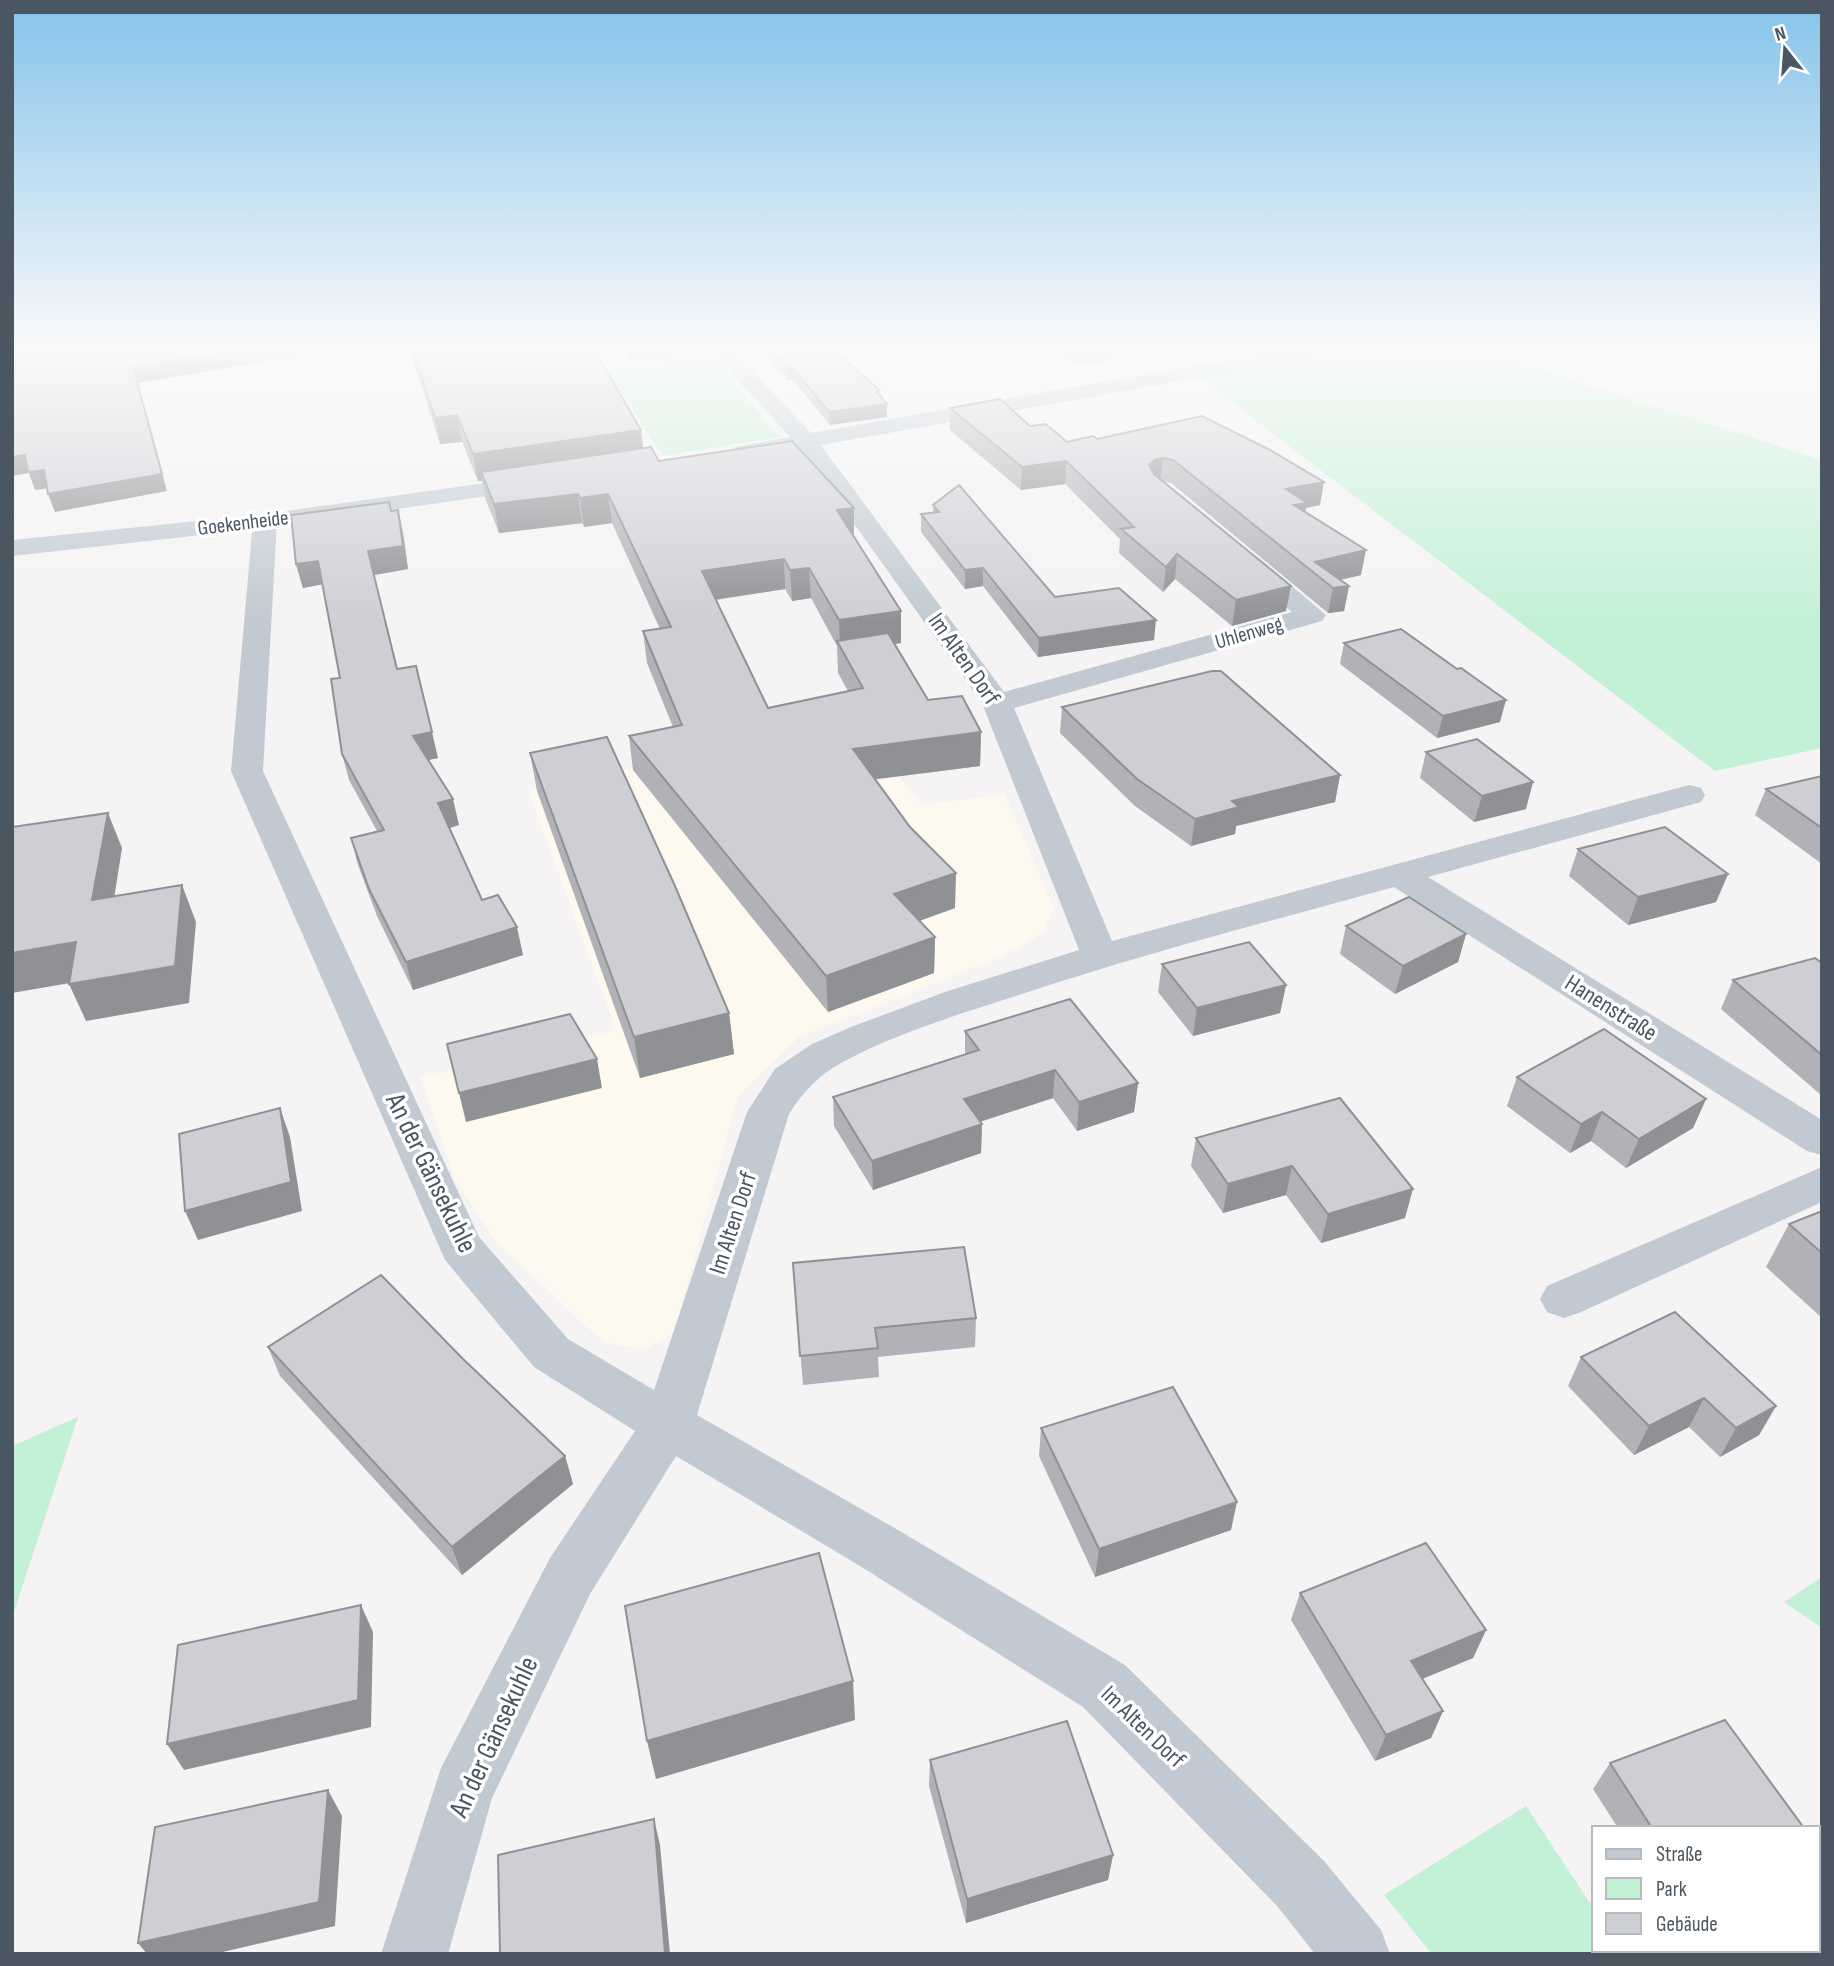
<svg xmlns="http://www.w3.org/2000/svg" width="1834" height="1966" viewBox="0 0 1834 1966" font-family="'Sofia Sans Condensed',sans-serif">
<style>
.commercial{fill:#fdf9ef}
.green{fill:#c3f1d5}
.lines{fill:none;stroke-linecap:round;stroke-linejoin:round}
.minor{fill:#c1cad2;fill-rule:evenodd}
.tertiary{fill:#c1cad2;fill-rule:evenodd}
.wall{fill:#b0b2b7;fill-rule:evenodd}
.shaded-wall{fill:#909195}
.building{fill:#cdcfd5;stroke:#909195;stroke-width:2}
.labels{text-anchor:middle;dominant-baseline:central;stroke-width:7;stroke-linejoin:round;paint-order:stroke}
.far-street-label{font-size:21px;fill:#4a5661;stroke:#fff}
.street-label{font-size:24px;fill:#4a5661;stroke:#fff}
.near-street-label{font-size:28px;fill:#4a5661;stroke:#fff}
</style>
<rect width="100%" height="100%" fill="#f5f3f3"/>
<polygon class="commercial" points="833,725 889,764 922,805 1005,794 1054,908 1042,934 1004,956 799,1037 738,1097 674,1333 646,1349 604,1343 496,1242 454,1178 420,1077 616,1030 528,790"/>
<g class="green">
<polygon points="1327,348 1471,348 1822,460 1822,748 1715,771 1192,372"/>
<polygon points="711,357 780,437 663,456 606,371"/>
<polygon points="78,1417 12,1618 12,1446"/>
<polygon points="1822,1577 1822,1628 1784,1602"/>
<polygon points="1526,1806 1594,1909 1594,1950 1622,1950 1625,1954 1432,1954 1384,1895"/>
</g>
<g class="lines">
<g class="minor">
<path d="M806,434L814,436L1004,692L1292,612L1240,569L1236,563L1240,557L1249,555L1258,557L1326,615L1322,621L1014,708L1112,941L1689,785L1701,788L1705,795L1701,802L1428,877L1822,1120V1155L1807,1151L1394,887C1271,921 1147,953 1025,993C964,1013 898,1032 841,1063C818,1076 803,1092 789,1114L697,1415L898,1530L1125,1665L1324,1861L1381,1930L1390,1954H1315L1278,1907L1083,1707L860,1566L676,1456L590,1594L492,1798L448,1954H381L441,1768L550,1558L635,1431L534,1367L445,1260L231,771L253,521L256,516L265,514L274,516L277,521L263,771L479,1237L568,1339L654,1390L747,1112L775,1069L812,1044L851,1027L945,992L1079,950L982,703L795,441L798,436Z"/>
<polygon points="1822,1167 1822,1202 1581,1312 1564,1318 1547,1312 1540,1299 1547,1286"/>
</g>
<g class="tertiary">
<polygon points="709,348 730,348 811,433 1298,348 1342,348 1339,352 1332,354 743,459 735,457 732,452 735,447 790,437"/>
<polygon points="535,476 543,478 547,483 543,488 265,528 12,556 12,540 265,514"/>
</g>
</g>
<g class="wall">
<path d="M409,348H593L641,430L643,448L659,461L854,508V537L901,611V643L894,644L928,700L981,732L980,766L875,779L955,908L919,921L935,937L934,973L828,1012L633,770L629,736L673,727L647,663L643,631L660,629L612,523L584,527L582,523L499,533L486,500L482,481H478L462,442L440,444ZM785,589L792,601L811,598L837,646L838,673L848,691L768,708L716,600Z"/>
<polygon points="621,348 708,348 708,351 630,360"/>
<polygon points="757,348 832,348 879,390 879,394 887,417 830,425 793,380 787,380"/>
<polygon points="1056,348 1120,348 1102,364 1076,364"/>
<polygon points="950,408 1030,426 1067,442 1097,439 1202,416 1320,505 1306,508 1305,512 1361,575 1340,580 1349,586 1344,611 1328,613 1171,483 1162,481 1286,611 1232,626 1175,579 1163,592 1119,553 1120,539 1065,484 1021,490 950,430"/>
<polygon points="933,505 1055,597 1154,640 1038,657 983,586 965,589 921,532 921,514 933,512"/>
<polygon points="398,510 403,533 408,569 374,575 397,669 438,758 428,760 459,825 449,828 482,900 523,955 413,990 377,916 358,865 351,838 377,831 349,780 342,754 340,678 322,584 303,588 296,564 391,511"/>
<polygon points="1344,643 1500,722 1437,738 1340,664"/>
<polygon points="1062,707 1340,775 1335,802 1236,826 1235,834 1191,846 1135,806 1060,733"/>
<polygon points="1426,752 1526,809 1474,822 1420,778"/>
<polygon points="530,753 729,1013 734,1054 640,1078 537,791"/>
<polygon points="1822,776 1822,864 1755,815 1766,789"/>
<polygon points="1578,849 1728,874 1716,902 1628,925 1569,876"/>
<polygon points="1346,926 1466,934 1458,962 1395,994 1340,954"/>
<polygon points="1822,963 1822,1095 1821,1095 1721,1009 1733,980"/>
<polygon points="1162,964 1286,985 1280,1013 1193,1036 1158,992"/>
<polygon points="965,1031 1138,1083 1134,1112 1077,1131 1053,1098 980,1122 982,1124 981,1153 873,1190 834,1126 833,1097 965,1055"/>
<polygon points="1517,1077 1706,1099 1693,1128 1626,1168 1591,1141 1570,1153 1507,1106"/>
<polygon points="1340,1098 1405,1218 1321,1243 1286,1195 1223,1213 1191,1166 1196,1138"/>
<polygon points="1822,1211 1822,1318 1766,1267 1789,1224"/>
<polygon points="793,1263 976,1318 975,1347 878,1357 879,1377 803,1385"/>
<polygon points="268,1347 463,1359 565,1456 573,1484 462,1575 280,1376"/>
<polygon points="1581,1357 1776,1406 1759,1435 1720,1457 1689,1427 1634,1455 1568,1386"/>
<polygon points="1041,1428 1231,1530 1095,1577 1039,1456"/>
<polygon points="1300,1593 1486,1630 1473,1658 1422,1679 1443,1711 1431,1738 1375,1761 1291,1620"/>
<polygon points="930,1760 1113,1855 1108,1880 966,1923 929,1786"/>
<polygon points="1610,1763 1804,1828 1618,1828 1593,1789"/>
</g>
<g class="shaded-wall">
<polygon points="249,348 296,348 297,356 138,383 167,491 55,512 48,494 133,367"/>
<polygon points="629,348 708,348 708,351 630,360"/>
<polygon points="968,348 991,348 968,351"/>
<polygon points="1110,348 1120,348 1102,364 1103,354"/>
<polygon points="787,367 792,367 793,380 787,380"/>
<polygon points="879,390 879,403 887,404 887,417 830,425 829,412 877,392"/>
<polygon points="457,415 462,442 440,444 435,418"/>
<polygon points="641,430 644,457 481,472 482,481 478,481 473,454"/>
<polygon points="25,455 44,470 51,488 35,490 29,473 12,476 12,457"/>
<polygon points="1163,458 1160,480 1152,482 1149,465 1155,460"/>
<polygon points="1066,461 1065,484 1021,490 1022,467"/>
<polygon points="1324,482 1320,505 1306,508 1303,526 1286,489"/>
<polygon points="578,494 582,523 499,533 494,504"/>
<polygon points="608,494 612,523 584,527 580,498"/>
<polygon points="854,508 854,537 838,539 837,510"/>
<polygon points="398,510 403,533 408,569 374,575 368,551"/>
<polygon points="1366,550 1361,575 1326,583 1315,562"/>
<polygon points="1177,554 1175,579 1163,592 1166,567"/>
<polygon points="784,559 785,589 705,601 702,571"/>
<polygon points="318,561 324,584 303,588 296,564"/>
<polygon points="809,568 811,598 792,601 790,570"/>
<polygon points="983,568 983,586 965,589 965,570"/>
<polygon points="1291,586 1286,611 1232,626 1236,600"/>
<polygon points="1349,586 1344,611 1328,613 1333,588"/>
<polygon points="901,611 901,643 843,651 840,647 839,620"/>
<polygon points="1156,620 1154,640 1038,657 1039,638"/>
<polygon points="1506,700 1500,722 1437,738 1443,716"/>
<polygon points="432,732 438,758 419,762 413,736"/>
<polygon points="981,732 980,766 854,782 853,749"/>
<polygon points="1340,775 1335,802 1236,826 1235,834 1191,846 1195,819 1232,801"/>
<polygon points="1533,782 1526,809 1474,822 1482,796"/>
<polygon points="453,799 459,825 444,830 438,803"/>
<polygon points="108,813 122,848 108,937 92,900"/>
<polygon points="956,873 955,908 894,930 894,894"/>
<polygon points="1728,874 1716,902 1628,925 1638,897"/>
<polygon points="182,885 196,922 189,1003 86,1021 69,984"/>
<polygon points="517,927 523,955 413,990 406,962"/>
<polygon points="1466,934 1458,962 1395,994 1403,966"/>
<polygon points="935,937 934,973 828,1012 826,976"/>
<polygon points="76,942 93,979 12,993 12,953"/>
<polygon points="1286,985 1280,1013 1193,1036 1197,1008"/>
<polygon points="729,1013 734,1054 640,1078 634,1037"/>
<polygon points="597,1059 602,1088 466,1122 459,1093"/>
<polygon points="1055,1070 1053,1098 963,1127 964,1099"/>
<polygon points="1138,1083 1134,1112 1077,1131 1079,1102"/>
<polygon points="1706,1099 1693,1128 1626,1168 1639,1139"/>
<polygon points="280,1108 290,1137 302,1211 198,1240 185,1211"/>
<polygon points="1602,1112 1591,1141 1570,1153 1581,1124"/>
<polygon points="982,1124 981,1153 873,1190 872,1161"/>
<polygon points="1292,1166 1286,1195 1223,1213 1228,1184"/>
<polygon points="1413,1189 1405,1218 1321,1243 1328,1214"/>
<polygon points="1704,1398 1689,1427 1634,1455 1649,1426"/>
<polygon points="1776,1406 1759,1435 1720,1457 1736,1428"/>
<polygon points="565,1456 573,1484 462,1575 452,1547"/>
<polygon points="1237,1502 1231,1530 1095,1577 1099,1549"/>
<polygon points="361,1605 373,1632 371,1727 184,1770 167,1744"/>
<polygon points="1486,1630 1473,1658 1400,1688 1411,1661"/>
<polygon points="853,1681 855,1720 656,1779 647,1741"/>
<polygon points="1443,1711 1431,1738 1375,1761 1386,1735"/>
<polygon points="328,1790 342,1816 335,1926 214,1954 147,1954 138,1943"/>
<polygon points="654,1819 660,1845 670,1954 665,1954"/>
<polygon points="1113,1855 1108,1880 966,1923 967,1899"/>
</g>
<g class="building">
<polygon points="12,348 249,348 133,367 162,474 48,494 44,470 28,472 25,455 12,457"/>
<polygon points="412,348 593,348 641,430 473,454 457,415 435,418"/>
<polygon points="768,348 832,348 879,390 877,392 887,404 829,412 792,367 787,367"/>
<polygon points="1069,348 1110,348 1103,354 1077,354"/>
<polygon points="1000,399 1030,426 1046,424 1067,442 1093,436 1097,439 1202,416 1270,450 1324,482 1286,489 1307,503 1294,505 1366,550 1315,562 1349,586 1333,588 1173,460 1163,458 1155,460 1149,465 1154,474 1291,586 1236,600 1177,554 1166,567 1121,529 1134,527 1066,461 1022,467 950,408"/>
<polygon points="792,441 854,508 837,510 901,611 839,620 809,568 790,570 784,559 702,571 768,708 863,688 837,641 888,633 928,700 962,696 981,732 853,749 910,827 956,873 894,894 935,937 826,976 629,736 682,725 643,631 671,627 608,494 580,498 578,494 494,504 481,472 651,447 659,461"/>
<polygon points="959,485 1055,597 1119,588 1156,620 1039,638 983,568 965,570 921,514 939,512 933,505"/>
<polygon points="389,502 391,511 398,510 403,546 368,551 397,669 416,666 432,732 413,736 453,799 438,803 482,900 498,895 517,927 406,962 369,889 351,838 384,830 342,754 331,679 340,678 318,561 296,564 291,515"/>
<polygon points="1401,629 1457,669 1461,668 1506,700 1443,716 1344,643"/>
<polygon points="1212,671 1221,671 1340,775 1232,801 1239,807 1195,819 1137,779 1062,707"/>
<polygon points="607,737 675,886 729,1013 634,1037 530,753"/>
<polygon points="1477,739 1533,782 1482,796 1426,752"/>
<polygon points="1822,776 1822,828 1766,789"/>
<polygon points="108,813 92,900 182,885 175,966 69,984 76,942 12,953 12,827"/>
<polygon points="1665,827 1728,874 1638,897 1578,849"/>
<polygon points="1409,897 1466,934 1403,966 1346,926"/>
<polygon points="1249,942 1286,985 1197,1008 1162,964"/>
<polygon points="1815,958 1822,963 1822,1055 1733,980"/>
<polygon points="1070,999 1138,1083 1079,1102 1055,1070 964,1099 982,1124 872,1161 833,1097 979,1050 965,1031"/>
<polygon points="570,1014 597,1059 459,1093 447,1044"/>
<polygon points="1604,1029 1706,1099 1639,1139 1602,1112 1581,1124 1517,1077"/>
<polygon points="1340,1098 1413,1189 1328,1214 1292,1166 1228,1184 1196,1138"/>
<polygon points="280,1108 291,1182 185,1211 179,1134"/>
<polygon points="1822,1211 1822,1253 1789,1224"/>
<polygon points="964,1247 976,1318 875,1328 878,1348 800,1356 793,1263"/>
<polygon points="381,1275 463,1359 565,1456 452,1547 268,1347"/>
<polygon points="1675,1312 1776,1406 1736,1428 1704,1398 1649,1426 1581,1357"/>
<polygon points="1173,1387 1237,1502 1099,1549 1041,1428"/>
<polygon points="1426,1543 1486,1630 1411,1661 1443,1711 1386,1735 1300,1593"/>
<polygon points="819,1553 853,1681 647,1741 625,1606"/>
<polygon points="361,1605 358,1700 167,1744 178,1645"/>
<polygon points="1725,1720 1804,1828 1652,1828 1610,1763"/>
<polygon points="1067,1721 1113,1855 967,1899 930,1760"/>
<polygon points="328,1790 319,1902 138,1943 155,1827"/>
<polygon points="654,1819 665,1954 500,1954 498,1855"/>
<polygon points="1818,1848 1822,1852 1822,1859 1818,1860"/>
</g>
<linearGradient id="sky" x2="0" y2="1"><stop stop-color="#85c3ea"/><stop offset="0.56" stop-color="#fafafa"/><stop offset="1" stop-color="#fafafa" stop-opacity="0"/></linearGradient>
<rect width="1834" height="623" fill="url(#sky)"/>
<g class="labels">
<g class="far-street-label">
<text transform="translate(243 523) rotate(-7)">Goekenheide</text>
<text transform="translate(1249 633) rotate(-16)">Uhlenweg</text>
</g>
<g class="street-label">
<text transform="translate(964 659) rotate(55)">Im Alten Dorf</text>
<text transform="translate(1611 1008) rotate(32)">Hanenstraße</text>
<text transform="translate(733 1223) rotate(-72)">Im Alten Dorf</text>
<text transform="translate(1143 1727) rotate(44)">Im Alten Dorf</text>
</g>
<g class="near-street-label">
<text transform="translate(431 1173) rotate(64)">An der Gänsekuhle</text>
<text transform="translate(494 1737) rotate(-65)">An der Gänsekuhle</text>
</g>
</g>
<rect width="1834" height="1966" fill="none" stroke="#4a5661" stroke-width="28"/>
<rect x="1592" y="1826" width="228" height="126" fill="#ffffff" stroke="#b7bbc0" stroke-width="2"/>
<rect x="1606" y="1849" width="35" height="10" fill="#c1cad2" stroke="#b7bbc0" stroke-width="2"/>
<text x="1656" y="1861" font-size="21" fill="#4a5661">Straße</text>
<rect x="1606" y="1878" width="35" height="21" fill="#c3f1d5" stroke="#b7bbc0" stroke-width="2"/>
<text x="1656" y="1896" font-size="21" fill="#4a5661">Park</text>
<rect x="1606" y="1913" width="35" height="21" fill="#cdcfd5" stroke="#b7bbc0" stroke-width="2"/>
<text x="1656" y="1931" font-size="21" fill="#4a5661">Gebäude</text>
<g transform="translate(1785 49) rotate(343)" stroke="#ffffff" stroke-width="5" paint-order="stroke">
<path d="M0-5L12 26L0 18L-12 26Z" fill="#4a5661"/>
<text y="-10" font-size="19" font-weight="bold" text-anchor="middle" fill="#4a5661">N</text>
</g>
</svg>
